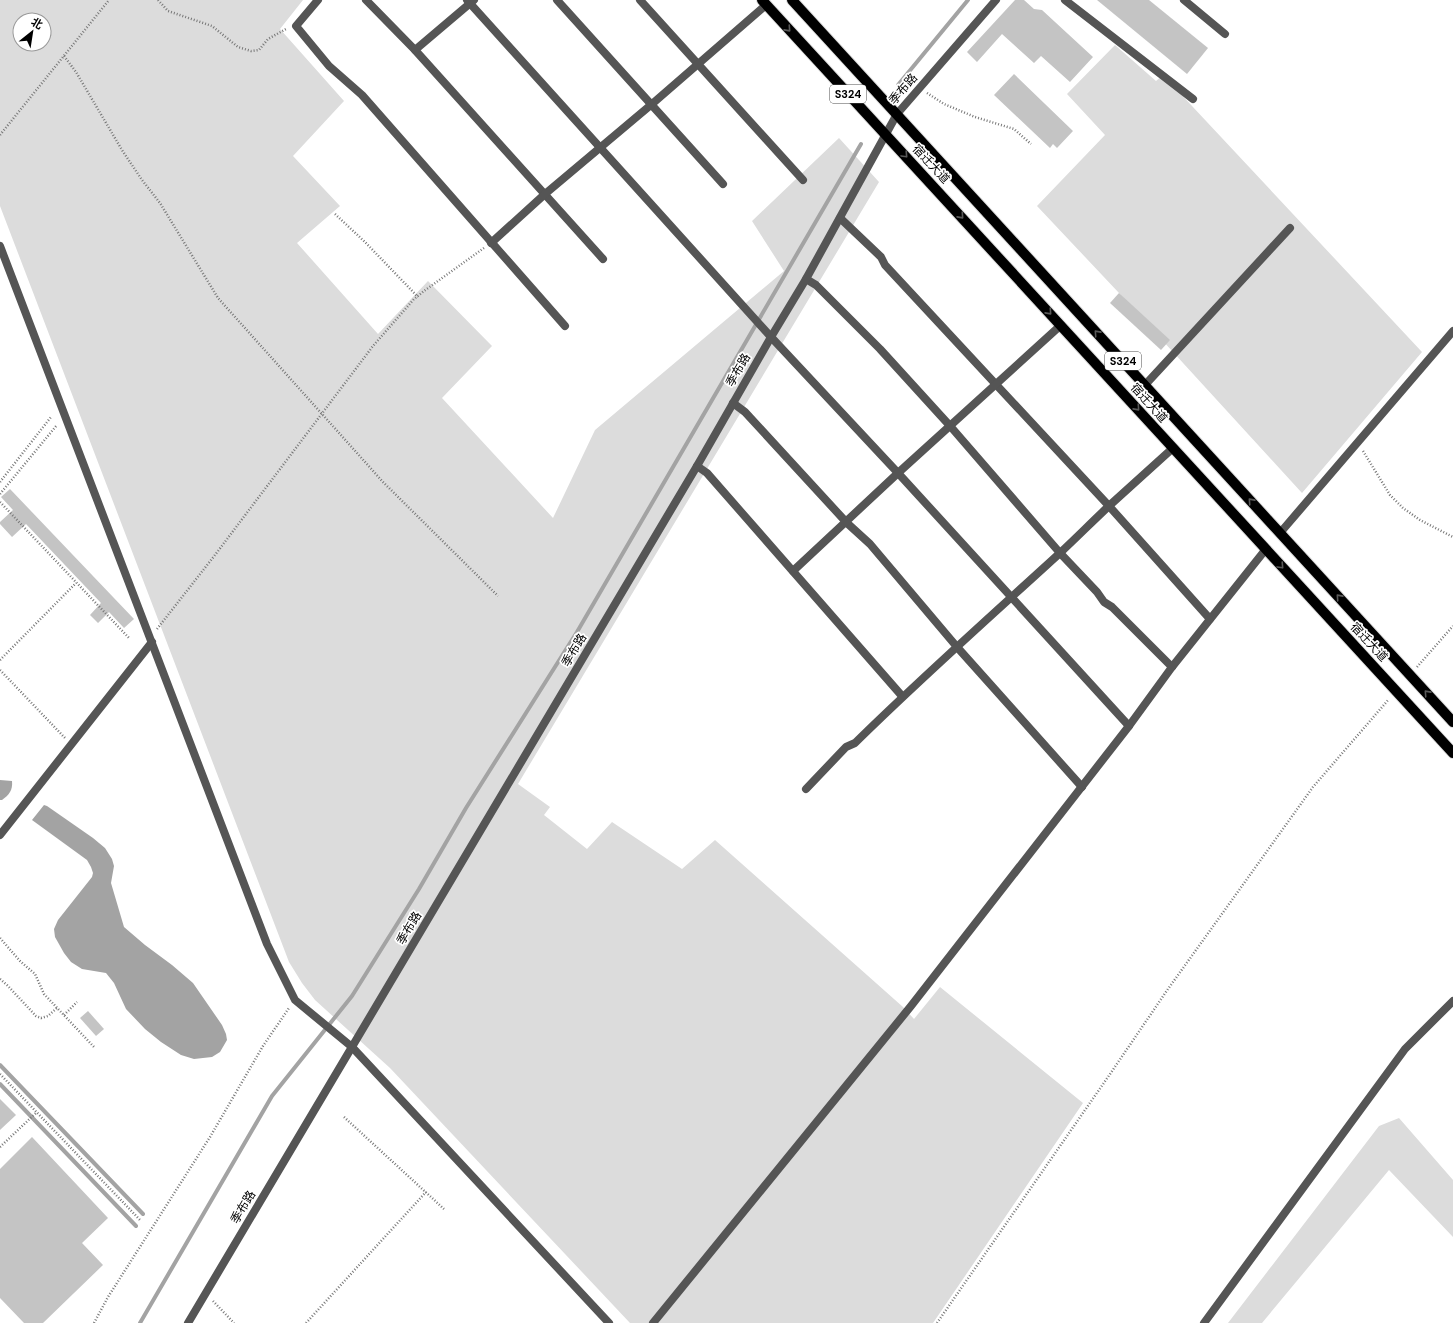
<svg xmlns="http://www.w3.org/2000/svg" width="1453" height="1323" viewBox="0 0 1453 1323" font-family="'DM Sans','Noto Sans SC',sans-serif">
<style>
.green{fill:#dcdcdc;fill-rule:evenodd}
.water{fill:#a3a3a3}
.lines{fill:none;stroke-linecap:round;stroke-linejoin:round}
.stream{stroke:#a3a3a3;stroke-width:4}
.building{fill:#c4c4c4}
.primary-casing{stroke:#dbdbdb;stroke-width:12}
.path{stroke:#777;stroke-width:2.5;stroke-dasharray:1 2;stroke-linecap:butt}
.lane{stroke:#555;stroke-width:8}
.street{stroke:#555;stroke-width:8}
.primary{stroke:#000;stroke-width:10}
.oneway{stroke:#595959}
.labels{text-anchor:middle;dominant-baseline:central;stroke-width:3.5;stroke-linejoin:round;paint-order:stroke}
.shield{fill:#fff;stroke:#4c4c4c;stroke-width:1}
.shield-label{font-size:11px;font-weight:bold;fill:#000}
.street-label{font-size:12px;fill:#000;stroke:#fff}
</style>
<rect width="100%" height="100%" fill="#fff"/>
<g class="green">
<path d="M0,0H303L280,29L344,101L293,156L340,206L297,243L378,334L428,281L492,346L442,398L553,518L595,430L784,271L752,221L839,138L879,182L518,784L550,807L544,815L587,849L612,822L682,869L715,840L903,1007L914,1019L940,987L1083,1103L933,1323H630L390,1068L315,1000L302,983L289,962L0,206ZM20,20H44V44H20Z"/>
<polygon points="1115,45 1156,81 1163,75 1422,352 1302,493 1119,293 1037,206 1105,135 1067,94"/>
<polygon points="1399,1118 1453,1180 1453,1237 1389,1170 1262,1323 1228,1323 1379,1126"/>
</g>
<g class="water">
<path d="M0,780L12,781C13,790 9,795 2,800H0Z"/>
<polygon points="44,805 47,806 93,838 105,848 112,859 114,866 111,883 124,927 145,945 172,965 193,983 222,1025 226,1034 227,1040 220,1052 212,1057 194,1059 181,1055 161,1042 145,1029 126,1009 114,983 106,973 82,969 71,962 64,953 55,937 54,929 58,920 92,877 93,873 91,867 87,860 32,820"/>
</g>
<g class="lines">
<g class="stream">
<polyline points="898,85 968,0"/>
<polyline points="0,1065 143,1214"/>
<polyline points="0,1084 136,1226"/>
<polyline points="140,1323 272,1096 352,996 419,889 466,808 577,632 861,144"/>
</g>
</g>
<g class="building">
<polygon points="1015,0 1024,0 1034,9 1042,10 1093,57 1070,82 1041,56 1034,63 1002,34 977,62 967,52"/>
<polygon points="1097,0 1149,0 1208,48 1187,74"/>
<polygon points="1014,74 1073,131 1057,148 1053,144 1050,148 994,95"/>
<polygon points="1119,293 1170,340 1161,350 1110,303"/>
<polygon points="10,489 134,619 124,628 109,612 98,623 90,615 101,603 26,524 12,537 0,524 0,522 13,510 1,497"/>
<polygon points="88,1011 104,1029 96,1036 80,1018"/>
<polygon points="0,1099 16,1115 0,1130"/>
<polygon points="32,1137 108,1218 82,1243 103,1265 43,1323 24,1323 0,1298 0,1169"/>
</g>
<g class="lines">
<g class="primary-casing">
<g id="primary">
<polyline points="762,0 1453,753"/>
<polyline points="792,0 1453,722"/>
</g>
</g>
<g class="path">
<polyline points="158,0 168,11 212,26 238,47 251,51 259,50 268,39 286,29"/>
<polyline points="64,56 76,72 122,150 142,180 160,203 218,298 383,482 498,596"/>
<polyline points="927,93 944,104 975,117 1014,129 1031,144"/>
<polyline points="0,135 109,0"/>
<polyline points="335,214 365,242 418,297"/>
<polyline points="1363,451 1390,495 1403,508 1420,520 1453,537"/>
<polyline points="0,482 51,417"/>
<polyline points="0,494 57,425"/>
<polyline points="0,502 129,638"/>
<polyline points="157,629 215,555 373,346 414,299 424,291 484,248"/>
<polyline points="0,660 76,583"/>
<polyline points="1417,667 1453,626"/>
<polyline points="0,670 65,738"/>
<polyline points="0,938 20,961 35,974 44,994 94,1047"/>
<polyline points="0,979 7,985 36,1016 41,1018 48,1016 57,1008"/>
<polyline points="64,1015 77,1002"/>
<polyline points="0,1074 141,1221"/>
<polyline points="344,1117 444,1209"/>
<polyline points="0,1147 37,1112"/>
<polyline points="213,1301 234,1323"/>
<polyline points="94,1323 108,1297 210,1137 263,1046 289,1008"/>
<polyline points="306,1323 426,1192"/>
<polyline points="937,1323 1108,1077 1168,989 1242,886 1313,787 1389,699"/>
</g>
<g class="lane">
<polyline points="318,0 296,26 329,66 362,95 565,326"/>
<polyline points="366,0 415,50 603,259"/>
<polyline points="467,0 771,337 898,473 1129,726"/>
<polyline points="557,0 723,184"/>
<polyline points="640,0 803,180"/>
<polyline points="1065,0 1193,99"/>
<polyline points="1184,0 1225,34"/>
<polyline points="415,50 474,0"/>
<polyline points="840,218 881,257 885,265 1109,506 1210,619"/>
<polyline points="491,243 545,194 652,104 766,5"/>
<polyline points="806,279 816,285 880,349 951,427 1060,553 1097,592 1104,602 1112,607 1172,667"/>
<polyline points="1145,385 1290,228"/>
<polyline points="733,403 745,412 847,523 870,544 957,647 1082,787"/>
<polyline points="697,466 707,473 902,696"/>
<polyline points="793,571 898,473 1061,325"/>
<path d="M806,789L846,747L855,743C921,678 991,616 1060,553C1077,537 1093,521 1110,505C1131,486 1152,467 1173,448"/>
<polyline points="0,835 152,642"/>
</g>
<g class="street">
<polyline points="0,246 267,944 295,1000 352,1047 609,1323"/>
<polyline points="1280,533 1453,331"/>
<polyline points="188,1323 697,466 771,337 806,279 897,114 996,0"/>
<polyline points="653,1323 911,1006 1129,726 1172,667 1266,549"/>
<polyline points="1204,1323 1405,1049 1453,1001"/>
</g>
<use href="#primary" class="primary"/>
</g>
<defs><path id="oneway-chevron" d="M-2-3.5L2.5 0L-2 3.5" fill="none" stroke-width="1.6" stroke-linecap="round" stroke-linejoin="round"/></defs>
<g class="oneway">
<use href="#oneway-chevron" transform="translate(788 29) rotate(48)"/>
<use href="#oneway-chevron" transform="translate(905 155) rotate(47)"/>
<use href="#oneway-chevron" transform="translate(961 216) rotate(48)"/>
<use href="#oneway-chevron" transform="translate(1049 312) rotate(48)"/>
<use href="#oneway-chevron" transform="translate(1097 333) rotate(-132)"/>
<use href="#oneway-chevron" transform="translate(1137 408) rotate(48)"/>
<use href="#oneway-chevron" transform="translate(1251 501) rotate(-132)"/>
<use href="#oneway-chevron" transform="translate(1281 566) rotate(47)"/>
<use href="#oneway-chevron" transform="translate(1339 597) rotate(-132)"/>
<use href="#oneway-chevron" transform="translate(1427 693) rotate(-132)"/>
</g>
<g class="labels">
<g class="shield">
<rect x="830" y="85" width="36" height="18" rx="3"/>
<rect x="1105" y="352" width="36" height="18" rx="3"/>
</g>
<g class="shield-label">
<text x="848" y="94">S324</text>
<text x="1123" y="361">S324</text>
</g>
<g class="street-label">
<text transform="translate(903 89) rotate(-49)">季布路</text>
<text transform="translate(931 164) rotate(47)">宿迁大道</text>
<text transform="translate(738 370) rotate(-60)">季布路</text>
<text transform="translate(1149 403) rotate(48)">宿迁大道</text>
<text transform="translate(1369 642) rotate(47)">宿迁大道</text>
<text transform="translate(574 650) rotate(-59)">季布路</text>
<text transform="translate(409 928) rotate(-59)">季布路</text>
<text transform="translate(243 1207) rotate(-59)">季布路</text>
</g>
</g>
<g transform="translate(32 32) rotate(30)"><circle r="19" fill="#ffffff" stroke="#999999"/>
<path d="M0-3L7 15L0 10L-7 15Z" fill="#000000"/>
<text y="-6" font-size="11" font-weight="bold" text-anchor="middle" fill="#000000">北</text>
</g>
</svg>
